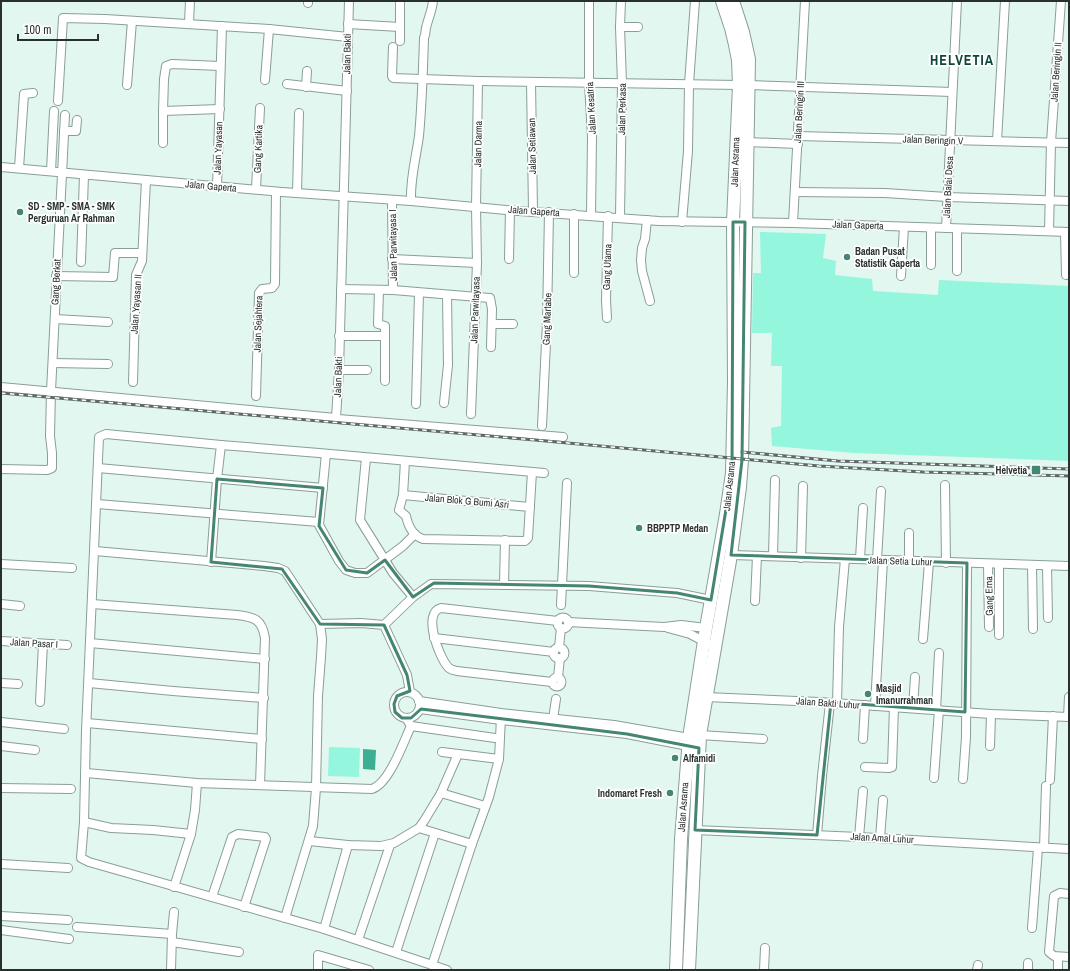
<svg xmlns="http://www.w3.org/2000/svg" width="1070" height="971" viewBox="0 0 1070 971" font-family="'Archivo Narrow',sans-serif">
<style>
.green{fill:#94f6dc}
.water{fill:#3bae94}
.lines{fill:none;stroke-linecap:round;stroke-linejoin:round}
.minor-casing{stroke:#8a9e97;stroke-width:10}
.highway-casing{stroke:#8a9e97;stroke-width:14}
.minor{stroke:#fff;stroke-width:8}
.highway{stroke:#fff;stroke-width:12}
.rail-casing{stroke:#5d6966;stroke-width:3}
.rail{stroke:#fff;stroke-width:1.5;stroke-dasharray:4.5;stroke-linecap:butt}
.marked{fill:none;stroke:#448574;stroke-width:3;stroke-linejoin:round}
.poi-dot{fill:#448574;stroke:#fff;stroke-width:1.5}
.labels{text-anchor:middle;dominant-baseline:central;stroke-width:3.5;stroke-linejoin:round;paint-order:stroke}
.street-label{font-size:10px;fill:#28302e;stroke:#fff}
.poi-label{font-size:10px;font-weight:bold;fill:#28302e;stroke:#fff;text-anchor:start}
.district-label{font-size:14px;font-weight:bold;letter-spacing:1px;fill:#0f463a;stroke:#fff}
</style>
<rect width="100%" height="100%" fill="#e1f7f0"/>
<g class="green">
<polygon points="760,232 826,234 823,258 836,261 835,275 872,279 873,291 938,295 939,280 1069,286 1069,461 854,453 772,446 771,428 781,426 782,366 771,366 772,333 752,333 753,273 761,273"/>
<polygon points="329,747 360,748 359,777 328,776"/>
</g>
<polygon class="water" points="363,749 376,750 375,770 363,769"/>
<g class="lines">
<g class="minor-casing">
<g id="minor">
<polyline points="589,1 589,83 592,137 591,215"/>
<polyline points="308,3 308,1"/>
<polyline points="189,23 190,1"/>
<polyline points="348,24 400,27 400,1"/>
<polyline points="400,27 400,41"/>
<polyline points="620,27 638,27"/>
<polyline points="393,47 392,76 393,78 478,81 739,85"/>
<polyline points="265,80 269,29"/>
<polyline points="531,82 533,211"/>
<polyline points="287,84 347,91"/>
<polyline points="127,85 132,21"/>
<polyline points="749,85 952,92"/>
<polyline points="306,87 307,71"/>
<polyline points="58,101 63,18 105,19 269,29 348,37"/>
<polyline points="220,109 163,111 164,79 166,66 172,64 220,66"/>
<polyline points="64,131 76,131 77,120"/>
<polyline points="798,136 1069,143"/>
<polyline points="997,141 1005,1"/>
<polyline points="748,142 798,144"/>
<polyline points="163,143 163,111"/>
<polyline points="1,167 282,192 411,201 506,210 659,221 793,223 1069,232"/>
<polyline points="19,168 24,94 33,93"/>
<polyline points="51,171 54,111"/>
<polyline points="217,187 222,26"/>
<polyline points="256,189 260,108"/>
<polyline points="795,192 885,193 947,197 1069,201"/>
<polyline points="297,193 299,113"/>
<polyline points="392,200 393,290"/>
<path d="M411,201C410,179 416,158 419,136C422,104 423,71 424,38C426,34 425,32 426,28C428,19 432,11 433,1"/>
<polyline points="620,217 622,84 620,27 621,1"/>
<polyline points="647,220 645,239 642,248 641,260 642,271 650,301"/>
<polyline points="682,222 688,151 689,84 695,1"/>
<polyline points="793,223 805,1"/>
<polyline points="946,228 957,1"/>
<polyline points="957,229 957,271"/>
<polyline points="1049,231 1051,142 1061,1"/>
<polyline points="1065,232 1066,275"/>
<polyline points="392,259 477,263"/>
<polyline points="509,259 510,210"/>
<polyline points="81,262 84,175"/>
<polyline points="931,265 931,228"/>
<polyline points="574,273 574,214"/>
<polyline points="56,276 113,277 115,253 142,253"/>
<polyline points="901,276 904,227"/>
<polyline points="341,289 393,290 490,298 492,309 491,347"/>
<polyline points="379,290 378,324 385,326 385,381"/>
<polyline points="607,318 606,300 608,216"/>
<polyline points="55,319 108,322"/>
<polyline points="492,324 513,324"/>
<polyline points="339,336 385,336"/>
<polyline points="53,363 108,364"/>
<polyline points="339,370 367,370"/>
<polyline points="133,382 136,275 142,261 146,180"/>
<polyline points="1,387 336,418 338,419 563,437"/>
<polyline points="256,396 259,293 262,289 272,288 275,284 276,192"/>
<polyline points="444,403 448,365 447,295"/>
<polyline points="416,404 419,293"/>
<polyline points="471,414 477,263 476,207 478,81"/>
<polyline points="336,418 339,370 349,1"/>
<polyline points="542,426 547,322 549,212"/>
<polyline points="326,454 319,525 339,561 346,570 355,573 367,573 403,546 415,534"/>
<polyline points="366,458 360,520 393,573 413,597"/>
<path d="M405,461L403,495L399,510L406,516C408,525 413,536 423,539L525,541L528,538L532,472"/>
<polyline points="98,468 323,488"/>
<polyline points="1,469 47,470 52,468 52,453 50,436 51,391 65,115"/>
<polyline points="945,485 946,563"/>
<polyline points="403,495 530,507"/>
<polyline points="97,504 319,522"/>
<polyline points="95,551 264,566 278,568 285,571 320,624 361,623 384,625 407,675 410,692"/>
<polyline points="731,555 1069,566"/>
<polyline points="773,556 775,480"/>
<polyline points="801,558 803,486"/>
<polyline points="860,559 863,508"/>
<polyline points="877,560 881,491"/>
<polyline points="909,561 909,533"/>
<polyline points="211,562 217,479 221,445"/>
<polyline points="1,564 72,568"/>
<polyline points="988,564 989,627"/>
<polyline points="999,564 999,635"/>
<polyline points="1032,565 1033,629"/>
<polyline points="1047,566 1048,618"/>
<polyline points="504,585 505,540"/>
<polyline points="755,601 757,556"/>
<polyline points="1,604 20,606"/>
<path d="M92,604L237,615C254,617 262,619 265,638L260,785"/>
<polyline points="561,605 567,483"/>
<circle cx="563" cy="623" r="5.5"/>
<polyline points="568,622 664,627 681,625 706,628"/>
<polyline points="384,625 413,597 431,584 589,586 677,593 711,600"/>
<polyline points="668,628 690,634 707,643"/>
<polyline points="434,638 554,652"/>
<polyline points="923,639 929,562"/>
<polyline points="1,641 67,645"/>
<polyline points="90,643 265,659"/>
<polyline points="559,647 561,628"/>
<circle cx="559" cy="653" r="5.5"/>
<polyline points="558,677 560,658"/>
<circle cx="557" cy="682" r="4.5"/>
<path d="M552,682L457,671C454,670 450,670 448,667C439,657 422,613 441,608L558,621"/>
<polyline points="1,683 18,684"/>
<polyline points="89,683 173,691 264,698"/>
<circle cx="407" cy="705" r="13"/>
<polyline points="706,697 819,702 991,714 1069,717"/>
<polyline points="419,701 501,713 614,725 689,738"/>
<polyline points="40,702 43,644"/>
<polyline points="837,703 839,627 845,559"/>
<polyline points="875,706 883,560"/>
<polyline points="913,708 915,677"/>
<polyline points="420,709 501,720 627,734 688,746"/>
<polyline points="936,710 939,653"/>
<polyline points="1068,717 1069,697"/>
<polyline points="553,719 556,699"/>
<polyline points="1,722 64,729"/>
<polyline points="87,723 262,739"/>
<polyline points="411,726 495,738"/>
<polyline points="700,735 763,739"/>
<polyline points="863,739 865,705"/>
<polyline points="1,746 35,750"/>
<polyline points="990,746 991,714"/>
<polyline points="442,752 499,759"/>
<polyline points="865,767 889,768 892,767 894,707"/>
<path d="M86,773L197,783L372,789C389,784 403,743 411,726L406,718"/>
<polyline points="934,778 939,710"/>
<polyline points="963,779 966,737 967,563"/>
<polyline points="1050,780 1053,716"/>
<polyline points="1,788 71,789"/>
<polyline points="441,793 485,806"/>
<polyline points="84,822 111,828 153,830 191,834"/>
<polyline points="419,828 472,844"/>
<polyline points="695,830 859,837 1069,849"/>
<polyline points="817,835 822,776 830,703"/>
<polyline points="859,837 863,791"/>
<polyline points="880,838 883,800"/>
<polyline points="309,841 348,845 381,846 394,843 419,828 424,821 441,793 458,754"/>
<polyline points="1044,848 1046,786"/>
<polyline points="1,864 68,868"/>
<polyline points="174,887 191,834 195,810 197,783"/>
<polyline points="1069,894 1060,893 1054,896 1049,952 1054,956 1069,957"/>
<polyline points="212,897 232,837 238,834 265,837 266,839 244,907"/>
<polyline points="1,916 68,920"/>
<polyline points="285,918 313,826 316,788 318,696 321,657 322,639 320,624"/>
<polyline points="77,927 172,934"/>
<polyline points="1032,928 1038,848"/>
<polyline points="324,929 348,845"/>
<polyline points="1,930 69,939"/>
<polyline points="358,940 390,845"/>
<polyline points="172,942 239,952"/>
<polyline points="396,952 435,833"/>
<polyline points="432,965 472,844 489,797 499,759 501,717"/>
<polyline points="171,970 172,934 174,912"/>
<polyline points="318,970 318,955 369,970"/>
<polyline points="447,970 324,929 89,862 81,858 84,822 86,731 99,437 106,434 221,445 319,453 544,473"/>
<polyline points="764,970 765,948"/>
<polyline points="977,970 978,965"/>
<polyline points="1028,970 1028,963"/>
<polyline points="1058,970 1058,957"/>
</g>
</g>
<g class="highway-casing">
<g id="highway">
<polyline points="676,970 681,839 689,738 706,628 726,514 732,473 734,382 733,222 739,85 738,60 735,45 731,28 722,1"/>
<polyline points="689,970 700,735 731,555 740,487 742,460 749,59 743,32 733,1"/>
</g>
</g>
<use href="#minor" class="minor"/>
<use href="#highway" class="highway"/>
<g class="rail-casing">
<g id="rail">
<polyline points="1,393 535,440 819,466 923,472 1069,476"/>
<polyline points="742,452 838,461 1069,469"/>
</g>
</g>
<use href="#rail" class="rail"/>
</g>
<path class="marked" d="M733,222H745L742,460L731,555L967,563L965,712L831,702L817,835L695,830L699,748L627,734L421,709L411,718H402L395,712L394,704L397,696L410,691L407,675L384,625L320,624L282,569L211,562L217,479L323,488L319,526L346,570L367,573L385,560L413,597L434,583L589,586L677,593L711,600L732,473Z"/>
<g class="poi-dot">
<circle cx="20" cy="212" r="4"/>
<circle cx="847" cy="257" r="4"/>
<rect x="1031" y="465" width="10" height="10" rx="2"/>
<circle cx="639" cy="528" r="4"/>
<circle cx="868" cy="694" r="4"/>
<circle cx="675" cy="758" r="4"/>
<circle cx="670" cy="793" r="4"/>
</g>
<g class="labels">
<g class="street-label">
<text transform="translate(347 54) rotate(-89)">Jalan Bakti</text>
<text transform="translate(1056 72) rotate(-86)">Jalan Beringin II</text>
<text transform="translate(591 108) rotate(-93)">Jalan Kesatria</text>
<text transform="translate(622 109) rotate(-89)">Jalan Perkasa</text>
<text transform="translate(799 112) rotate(-87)">Jalan Beringin III</text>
<text transform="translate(933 140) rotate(2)">Jalan Beringin V</text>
<text transform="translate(478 144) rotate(-89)">Jalan Darma</text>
<text transform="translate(532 146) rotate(-91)">Jalan Setiawan</text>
<text transform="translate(218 148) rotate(-88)">Jalan Yayasan</text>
<text transform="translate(258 149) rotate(-88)">Gang Kartika</text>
<text transform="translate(735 162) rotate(-88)">Jalan Asrama</text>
<text transform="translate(211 186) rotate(5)">Jalan Gaperta</text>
<text transform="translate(948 187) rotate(-87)">Jalan Balai Desa</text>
<text transform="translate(534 211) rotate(4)">Jalan Gaperta</text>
<text transform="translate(858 225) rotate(2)">Jalan Gaperta</text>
<text transform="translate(393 245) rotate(-91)">Jalan Parwitayasa I</text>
<text transform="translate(607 267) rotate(-88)">Gang Utama</text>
<text transform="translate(56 282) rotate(-87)">Gang Berkat</text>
<text transform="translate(136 304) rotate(-86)">Jalan Yayasan II</text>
<text transform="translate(475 310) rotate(-88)">Jalan Parwitayasa</text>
<text transform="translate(547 319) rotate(-88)">Gang Martabe</text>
<text transform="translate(258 324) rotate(-88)">Jalan Sejahtera</text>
<text transform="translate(338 377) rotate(-88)">Jalan Bakti</text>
<text transform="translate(729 486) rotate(-84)">Jalan Asrama</text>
<text transform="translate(467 501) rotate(5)">Jalan Blok G Bumi Asri</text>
<text transform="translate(900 561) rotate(2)">Jalan Setia Luhur</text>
<text transform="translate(989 596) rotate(-91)">Gang Erna</text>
<text transform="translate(34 643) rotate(3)">Jalan Pasar I</text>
<text transform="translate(828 703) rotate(4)">Jalan Bakti Luhur</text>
<text transform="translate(683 807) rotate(-86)">Jalan Asrama</text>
<text transform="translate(882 838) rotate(3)">Jalan Amal Luhur</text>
</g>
<g class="poi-label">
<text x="28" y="206">SD - SMP - SMA - SMK<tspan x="28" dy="12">Perguruan Ar Rahman</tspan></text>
<text x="855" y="251">Badan Pusat<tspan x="855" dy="12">Statistik Gaperta</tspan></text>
<text x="1027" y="470" text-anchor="end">Helvetia</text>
<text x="647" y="528">BBPPTP Medan</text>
<text x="876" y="688">Masjid<tspan x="876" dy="12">Imanurrahman</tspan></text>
<text x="683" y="758">Alfamidi</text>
<text x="662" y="793" text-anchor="end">Indomaret Fresh</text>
</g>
<g class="district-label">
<text x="962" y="60">HELVETIA</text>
</g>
</g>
<rect width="1070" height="971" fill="none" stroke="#28302e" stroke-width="4"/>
<path d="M18 34v6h80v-6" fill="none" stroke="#28302e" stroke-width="2"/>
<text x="24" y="34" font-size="12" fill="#28302e" stroke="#ffffff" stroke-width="3" paint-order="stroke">100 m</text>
</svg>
